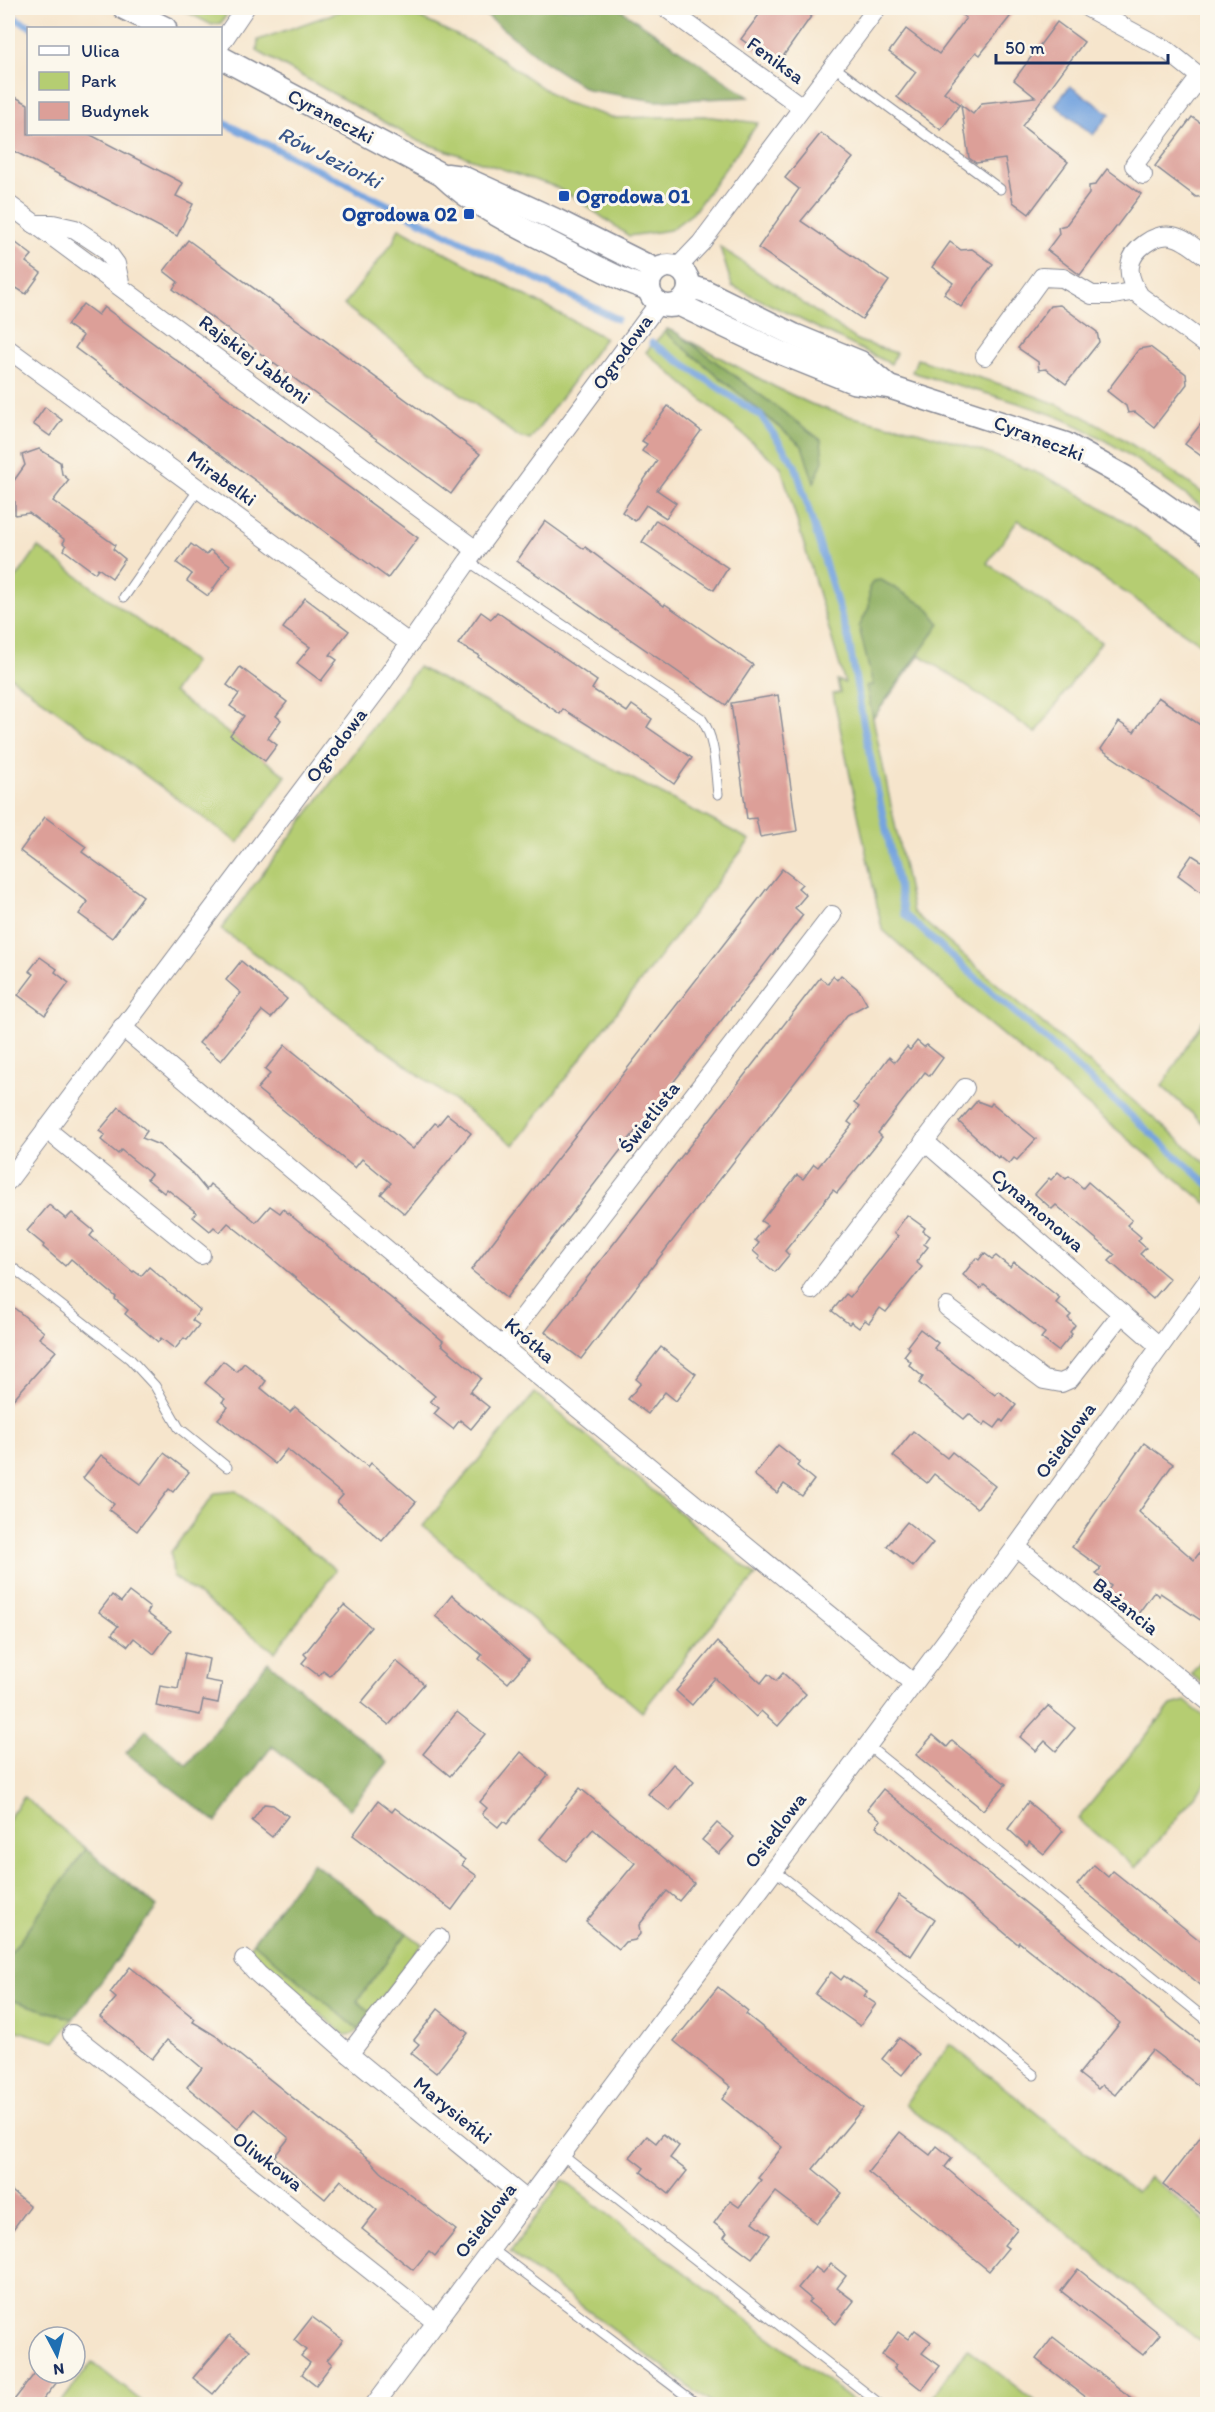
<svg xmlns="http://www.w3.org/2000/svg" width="1215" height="2412" viewBox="0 0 1215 2412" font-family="Itim,sans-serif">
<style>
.green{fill:#b5cd72;stroke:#687e68;stroke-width:1.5}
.forest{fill:#90b064;stroke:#567061;stroke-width:1.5}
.water{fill:#76a4df;stroke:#486a9e;stroke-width:1.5}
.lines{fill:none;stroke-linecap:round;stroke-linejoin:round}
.stream{stroke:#76a4df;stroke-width:7}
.building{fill:#dc9f98}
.service-casing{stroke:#888a95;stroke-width:11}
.minor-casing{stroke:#888a95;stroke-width:20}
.tertiary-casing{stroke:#888a95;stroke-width:25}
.service{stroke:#fff;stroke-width:9}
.minor{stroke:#fff;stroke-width:18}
.tertiary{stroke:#fff;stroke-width:22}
.transit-dot{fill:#1a4fb4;stroke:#fbf7ec;stroke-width:2}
.labels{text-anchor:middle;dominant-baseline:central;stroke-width:6;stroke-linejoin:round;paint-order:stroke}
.street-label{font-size:20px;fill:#1b2f5e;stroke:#fbf7ec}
.transit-label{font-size:20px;font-weight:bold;fill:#164399;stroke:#fbf7ec;text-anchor:start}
.water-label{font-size:21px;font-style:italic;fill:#3b588b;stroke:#fbf7ec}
</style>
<rect width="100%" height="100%" fill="#fbf7ec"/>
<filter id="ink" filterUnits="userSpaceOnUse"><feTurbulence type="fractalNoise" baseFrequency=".0167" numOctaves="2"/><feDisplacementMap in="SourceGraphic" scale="12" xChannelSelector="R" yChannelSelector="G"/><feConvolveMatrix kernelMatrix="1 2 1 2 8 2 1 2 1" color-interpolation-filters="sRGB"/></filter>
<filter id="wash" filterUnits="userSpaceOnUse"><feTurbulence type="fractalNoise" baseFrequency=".008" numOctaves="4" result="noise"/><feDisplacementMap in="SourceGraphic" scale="24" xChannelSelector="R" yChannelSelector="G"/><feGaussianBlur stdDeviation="1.35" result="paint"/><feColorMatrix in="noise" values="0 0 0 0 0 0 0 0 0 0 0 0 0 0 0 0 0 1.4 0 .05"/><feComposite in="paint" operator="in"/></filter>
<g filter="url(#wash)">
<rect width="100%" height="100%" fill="#f6e5cc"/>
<g class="green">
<polygon points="179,8 231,8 221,23 212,25"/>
<polygon points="349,8 418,17 488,50 563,102 614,118 704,116 758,123 693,213 670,230 629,236 575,198 553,186 418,141 257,51 258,40"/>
<polygon points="399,228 605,338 530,440 517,436 344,305 393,242"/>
<polygon points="720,247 859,341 896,353 891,364 732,286"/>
<path d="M667,329L775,387L811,404L844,415L891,426H900C950,441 1000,455 1048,478C1105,505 1156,544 1207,579V648L1018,520L987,563L1101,642L1036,733L920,655L873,718L913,912L1207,1164V1204L983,1019L882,929L833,694L840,693L837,680L845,683L781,467L646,352Z"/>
<path d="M917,359C971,376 1028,390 1079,414C1124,437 1166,467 1207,496V510C1157,475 1106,434 1048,413C1004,397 957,386 912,372Z"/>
<polygon points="38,547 194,662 173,692 286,776 238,843 8,675 8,590"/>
<polygon points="418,667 750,840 514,1145 221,929"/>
<polygon points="1203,1020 1208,1023 1207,1127 1162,1086"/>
<polygon points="535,1393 756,1576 698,1641 642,1712 423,1526"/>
<polygon points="236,1491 336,1570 275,1652 173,1576 171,1552 215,1493"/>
<polygon points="1207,1652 1207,1687 1191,1674"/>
<polygon points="1185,1701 1207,1719 1207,1781 1136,1868 1078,1819 1171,1705"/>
<polygon points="24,1797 86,1849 8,1957 8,1819"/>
<polygon points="407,1933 422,1944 371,2012 357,2001"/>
<polygon points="253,1942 359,2030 353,2034 345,2035 252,1956 247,1950"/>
<polygon points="8,1999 73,2019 55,2042 8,2028"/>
<polygon points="950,2044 1136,2193 1150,2177 1207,2223 1207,2346 905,2104"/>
<polygon points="563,2180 857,2404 712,2404 510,2252"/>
<polygon points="968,2349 1038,2404 927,2404"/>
<polygon points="92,2362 145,2404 60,2404"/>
</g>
<g class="forest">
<polygon points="477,8 618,8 749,97 656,101 588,90 542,60"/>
<polygon points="667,329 677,333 821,440 823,461 814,483 802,446 665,332"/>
<polygon points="881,580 926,606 940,624 873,718 866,686 873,685 859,627 869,607 869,588 873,581"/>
<polygon points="268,1662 388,1762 350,1809 272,1746 216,1822 126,1753 146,1730 187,1765"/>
<polygon points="86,1849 157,1907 73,2019 8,1999 8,1957"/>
<polygon points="313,1863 407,1933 357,2001 371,2012 359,2030 253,1942"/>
</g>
<polygon class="water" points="1070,86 1110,114 1093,135 1055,105"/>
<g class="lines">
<g class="stream">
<polyline points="8,15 34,28"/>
<polyline points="220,121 617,319"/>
<polyline points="652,343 761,416 795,465 849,641 864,727 904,914 1208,1184"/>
</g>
</g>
<g id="blocks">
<g class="building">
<polygon points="764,8 817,8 777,65 741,39"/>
<polygon points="952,8 1017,8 980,55 976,52 944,92 960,104 941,130 897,97 916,72 889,52 906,29 939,54 966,18"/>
<polygon points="1057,22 1084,42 1022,126 1068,162 1029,214 1013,202 1005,159 976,163 969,158 961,105 973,114 982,103 1035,97 1014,80"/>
<polygon points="8,93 28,104 28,134 89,134 183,183 176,196 193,204 177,236 8,148"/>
<polygon points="1192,117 1208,128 1208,196 1196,197 1155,166"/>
<polygon points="821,133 853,158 801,221 889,281 862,319 758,248 799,189 785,178"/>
<polygon points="1107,169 1141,194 1080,275 1047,250 1059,234 1058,227 1066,225 1089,194 1089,186 1095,185"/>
<polygon points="8,237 32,255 26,262 41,273 26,294 10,284 8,287"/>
<polygon points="188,240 480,454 451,494 173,289 178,282 164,271"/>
<polygon points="950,242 961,250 972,249 993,264 961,307 944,294 953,283 932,267"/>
<polygon points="83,304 98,315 104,307 418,538 388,578 75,348 83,336 67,325"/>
<polygon points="1060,305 1097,332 1099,342 1066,384 1046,369 1039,370 1038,362 1018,348 1050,306"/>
<polygon points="1150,347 1186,374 1187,384 1154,427 1135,412 1128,413 1126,406 1107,391 1139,349"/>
<polygon points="668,406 701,431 657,490 676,503 666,518 646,505 635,521 622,512 657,461 642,451 647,444 642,441"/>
<polygon points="45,407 62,420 50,436 33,424"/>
<polygon points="1208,415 1208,461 1185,444"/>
<polygon points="39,449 60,462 62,474 69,480 53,501 115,545 113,549 125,559 112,578 98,568 95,573 64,550 66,546 63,543 65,540 29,513 15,515 15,502 8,497 8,489 25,465 22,455"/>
<polygon points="656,520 728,568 714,590 642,542"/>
<polygon points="545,521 584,549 585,547 664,606 665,604 753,665 726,705 517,561"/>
<polygon points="191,544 206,555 210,550 230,565 208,596 187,581 192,574 177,563"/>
<polygon points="305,598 349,631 330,655 337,660 321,681 297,663 310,647 283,628"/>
<polygon points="481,612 491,619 497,612 597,681 592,689 627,712 632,705 652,719 647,727 692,758 674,784 620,745 563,709 560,714 478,657 479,655 458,644"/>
<polygon points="240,667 287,702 276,716 281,720 268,738 277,745 265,761 230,735 244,716 230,706 239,694 227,685"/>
<polygon points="778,695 797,831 760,837 756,818 747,819 731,703"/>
<polygon points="1158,697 1208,730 1208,823 1101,749 1119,722 1134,732"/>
<polygon points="45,817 86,847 82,852 143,896 112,938 79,914 88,902 20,851"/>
<polygon points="1192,855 1208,865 1208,897 1178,875"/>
<polygon points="782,869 802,884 798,888 806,895 795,908 803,915 506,1298 471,1270"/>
<polygon points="40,957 57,969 55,972 69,983 45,1015 18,995 34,974 29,971"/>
<polygon points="241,961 287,999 271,1018 262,1011 221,1061 199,1043 241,993 226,980"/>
<polygon points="841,975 859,990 867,1004 847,1015 581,1359 545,1332 820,978 828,984 833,976 837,980"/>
<polygon points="917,1041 924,1047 927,1045 943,1058 930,1076 925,1072 878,1133 882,1137 837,1193 833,1190 785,1251 789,1255 775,1272 758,1259 760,1257 753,1251 759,1243 755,1240 767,1225 761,1221 797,1175 803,1179 814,1164 818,1167 852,1125 848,1122 859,1107 854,1103 889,1057 895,1062 907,1047 910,1050"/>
<polygon points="285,1045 413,1149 435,1123 438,1125 447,1114 471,1133 405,1214 381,1194 391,1183 362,1159 355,1168 257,1089 270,1074 265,1070"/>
<polygon points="977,1101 990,1106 992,1103 1036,1139 1017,1160 1014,1158 1009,1164 999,1156 998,1158 959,1122"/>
<polygon points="119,1107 147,1131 142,1138 159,1145 192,1173 206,1190 210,1184 256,1222 270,1206 280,1213 283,1209 443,1341 441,1344 481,1378 470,1392 489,1407 471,1429 460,1420 453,1429 434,1414 439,1408 430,1401 435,1396 262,1250 228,1223 220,1232 214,1227 210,1231 193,1217 197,1213 167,1189 164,1193 147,1179 151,1174 121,1150 118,1154 101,1140 105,1135 99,1131"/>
<polygon points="1058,1172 1066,1179 1069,1176 1083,1188 1088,1182 1132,1220 1127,1225 1141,1237 1138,1241 1146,1248 1140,1254 1170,1279 1153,1299 1109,1261 1115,1255 1056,1205 1052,1209 1035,1194 1049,1178 1051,1180"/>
<polygon points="49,1205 66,1219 72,1213 94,1231 90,1236 133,1272 134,1271 141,1276 149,1267 200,1310 192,1320 199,1325 187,1340 184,1338 175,1349 161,1338 158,1342 125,1314 128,1310 115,1299 116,1297 71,1259 65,1266 43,1247 44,1245 27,1231"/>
<polygon points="907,1215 925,1228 923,1231 930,1236 924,1244 928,1247 916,1262 922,1267 886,1312 880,1308 869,1323 865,1320 859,1328 851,1322 849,1324 832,1311 846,1294 850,1297 898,1236 894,1233"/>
<polygon points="984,1253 992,1259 996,1256 1010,1267 1014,1262 1060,1298 1056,1303 1071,1315 1068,1318 1075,1325 1070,1332 1072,1334 1058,1351 1041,1338 1045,1333 984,1285 980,1289 963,1275 976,1258 979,1260"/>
<polygon points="8,1303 44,1332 39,1338 56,1351 8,1405"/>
<polygon points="920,1329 938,1343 934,1348 995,1395 999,1391 1016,1405 1003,1422 1001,1420 995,1428 986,1422 983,1425 969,1414 964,1419 919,1383 923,1377 909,1365 911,1362 904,1356 910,1348 907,1346"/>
<polygon points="661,1347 696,1374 676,1401 665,1392 648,1414 628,1399 641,1383 636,1379"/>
<polygon points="223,1361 237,1372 244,1363 266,1381 261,1388 290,1412 295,1407 368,1467 371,1463 416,1502 382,1541 337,1502 343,1495 287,1449 275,1464 218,1419 228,1407 222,1402 225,1399 205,1383"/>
<polygon points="913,1431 947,1458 952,1452 995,1486 977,1508 934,1474 927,1483 893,1456"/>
<polygon points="1144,1443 1173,1464 1139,1512 1194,1560 1208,1542 1208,1625 1160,1593 1159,1596 1154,1592 1135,1618 1105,1595 1111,1586 1096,1574 1101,1568 1072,1547"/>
<polygon points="778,1445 800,1462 797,1466 814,1480 802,1496 784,1484 777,1493 754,1475"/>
<polygon points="164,1453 189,1472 173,1492 169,1489 137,1531 109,1510 114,1504 83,1478 101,1455 141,1484"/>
<polygon points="907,1522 933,1543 913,1567 887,1546"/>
<polygon points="129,1592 150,1608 147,1613 171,1631 154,1654 134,1638 128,1646 112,1634 118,1626 99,1612 112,1595 121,1602"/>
<polygon points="452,1595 528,1660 508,1683 479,1659 482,1655 435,1616"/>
<polygon points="344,1605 371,1627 330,1676 323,1671 319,1676 302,1663 307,1657 304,1654"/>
<polygon points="717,1642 761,1683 768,1674 776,1681 783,1673 806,1694 778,1726 761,1711 756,1717 715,1678 692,1705 676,1691"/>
<polygon points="185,1653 209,1659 205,1680 222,1683 218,1703 203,1700 200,1715 156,1706 160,1686 178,1689"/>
<polygon points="396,1661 424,1684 389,1725 361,1703"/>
<polygon points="1048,1706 1075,1728 1056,1751 1045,1741 1036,1751 1020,1737"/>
<polygon points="457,1712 485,1734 450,1776 423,1754"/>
<polygon points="933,1735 947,1747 952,1741 1006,1784 983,1810 916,1755"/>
<polygon points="521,1752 548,1775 507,1824 503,1821 498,1827 482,1814 487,1808 480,1802"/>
<polygon points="673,1764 694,1782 670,1811 648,1794"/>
<polygon points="580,1788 694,1883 679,1901 667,1891 639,1925 640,1934 635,1940 625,1942 619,1949 586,1922 635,1863 593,1829 566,1861 540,1839"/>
<polygon points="883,1789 1208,2049 1208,2093 1152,2050 1115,2095 1102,2085 1098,2089 1079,2074 1120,2023 1019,1942 1018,1944 876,1826 881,1820 867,1809"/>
<polygon points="378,1801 392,1812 395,1808 465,1860 462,1865 477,1876 452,1910 353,1835"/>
<polygon points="1028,1802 1063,1831 1044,1854 1029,1842 1027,1846 1008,1829"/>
<polygon points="264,1804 273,1805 288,1816 272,1837 252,1821"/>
<polygon points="717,1823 734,1837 719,1854 702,1840"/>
<polygon points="1094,1865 1108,1877 1113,1871 1208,1947 1208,1991 1077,1885"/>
<polygon points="899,1895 935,1919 911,1956 874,1932"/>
<polygon points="130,1967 195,2019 193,2022 216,2036 370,2160 381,2172 456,2230 435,2256 429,2251 413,2270 362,2229 377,2210 341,2180 325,2199 274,2157 289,2138 254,2109 238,2129 187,2087 202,2068 183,2052 167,2040 152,2059 100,2017 116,1998 110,1993"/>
<polygon points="831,1972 841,1980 844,1976 867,1992 864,1996 876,2004 860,2026 815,1994"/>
<polygon points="718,1987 748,2011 746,2014 863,2108 813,2169 842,2193 817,2223 776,2192 753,2222 770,2235 752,2258 724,2237 727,2233 714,2223 730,2201 739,2207 761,2180 758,2178 782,2147 722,2099 731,2087 674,2041"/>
<polygon points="438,2009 468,2033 436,2073 411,2053 419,2044 414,2040"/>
<polygon points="899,2038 919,2054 902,2075 882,2059"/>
<polygon points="1208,2127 1208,2219 1163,2185"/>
<polygon points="900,2132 930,2155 937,2146 952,2158 945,2167 1017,2229 1004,2245 1008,2248 989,2271 868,2172"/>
<polygon points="663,2134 679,2146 670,2158 687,2171 669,2194 641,2172 644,2168 630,2157 647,2136 656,2143"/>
<polygon points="8,2188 30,2206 8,2236"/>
<polygon points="831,2264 846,2276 837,2288 854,2301 836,2324 808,2302 811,2299 798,2288 815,2267 823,2273"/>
<polygon points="1078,2269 1160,2334 1143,2355 1061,2291"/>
<polygon points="312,2317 343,2340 327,2360 332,2364 316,2385 302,2374 310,2363 301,2356 306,2350 294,2340"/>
<polygon points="915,2330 931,2342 922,2353 940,2366 922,2390 894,2368 896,2365 882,2355 898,2332 908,2339"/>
<polygon points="230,2335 250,2350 213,2394 193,2378"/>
<polygon points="1053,2337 1139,2404 1095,2404 1036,2359"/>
<polygon points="35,2373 64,2373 40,2404 11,2404"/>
</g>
</g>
</g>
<g filter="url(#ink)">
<use href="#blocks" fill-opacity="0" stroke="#888a95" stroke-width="1.5"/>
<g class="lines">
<g class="service-casing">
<g id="service">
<polyline points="833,66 1000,189"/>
<path d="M468,561L701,718C716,739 715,769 718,794"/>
<polyline points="124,597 199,489"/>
<polyline points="8,1264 130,1359 155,1386 179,1428 227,1467"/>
<polyline points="867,1745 1208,2021"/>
<polyline points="773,1869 1034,2075"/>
<polyline points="562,2155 880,2404"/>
<polyline points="492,2249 697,2404"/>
</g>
</g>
<g class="minor-casing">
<g id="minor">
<polyline points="666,8 802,107"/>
<polyline points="1088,8 1168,51 1208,83"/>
<polyline points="220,45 245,8"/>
<polyline points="1143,175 1134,165 1200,77"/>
<polyline points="8,204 476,550"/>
<polyline points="34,224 53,224 75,229 105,249 116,264 121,287"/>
<path d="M1208,258C1197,250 1185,238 1172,236C1155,233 1132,249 1130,266C1128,277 1134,287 1140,296L1208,346"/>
<polyline points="677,268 701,243 877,8"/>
<polyline points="8,349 410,644"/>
<polyline points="985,356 1042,277 1063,278 1092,295 1114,295 1136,291"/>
<polyline points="122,1027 503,1347 913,1683"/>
<polyline points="46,1129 201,1255"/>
<polyline points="924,1141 1159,1346"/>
<polyline points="8,1181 381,685 468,561 658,304"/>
<polyline points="812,1290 965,1088"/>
<polyline points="947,1307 1044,1380 1061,1383 1070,1379 1122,1313"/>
<polyline points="503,1347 524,1316 832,915"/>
<polyline points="1016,1547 1208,1701"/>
<polyline points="244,1959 258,1974 349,2054 528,2201"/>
<polyline points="72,2034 437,2323"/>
<polyline points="349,2054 439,1938"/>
<polyline points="375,2404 1016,1547 1208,1280"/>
</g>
</g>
<g class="tertiary-casing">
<g id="tertiary">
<polyline points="124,8 165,28"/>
<path d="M220,57L442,175C476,208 522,228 564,250C592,264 619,280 649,289"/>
<polyline points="447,175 462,177 556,220 656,270"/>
<circle cx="669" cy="286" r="20"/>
<polyline points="689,286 705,291 794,335 860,362 889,387"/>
<polyline points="678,304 781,353 853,382 889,387 1066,444 1125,477 1208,535"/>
</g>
</g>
<use href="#service" class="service"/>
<use href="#minor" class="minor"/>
<use href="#tertiary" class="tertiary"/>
</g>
</g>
<g class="transit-dot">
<rect x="558" y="190" width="12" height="12" rx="3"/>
<rect x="463" y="208" width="12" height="12" rx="3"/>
</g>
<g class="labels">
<g class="street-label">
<text transform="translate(776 60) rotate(36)">Feniksa</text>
<text transform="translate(331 116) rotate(28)">Cyraneczki</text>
<text transform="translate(622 352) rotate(-54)">Ogrodowa</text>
<text transform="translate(255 359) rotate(37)">Rajskiej Jabłoni</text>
<text transform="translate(1039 438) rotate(21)">Cyraneczki</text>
<text transform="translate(222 478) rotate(36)">Mirabelki</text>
<text transform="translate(336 745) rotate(-53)">Ogrodowa</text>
<text transform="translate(649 1117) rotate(-52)">Świetlista</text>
<text transform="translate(1038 1210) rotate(41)">Cynamonowa</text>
<text transform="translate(530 1340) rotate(40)">Krótka</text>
<text transform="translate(1065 1440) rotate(-54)">Osiedlowa</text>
<text transform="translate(1126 1606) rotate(39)">Bażancia</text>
<text transform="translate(775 1830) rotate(-53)">Osiedlowa</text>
<text transform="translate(453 2110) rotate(39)">Marysieńki</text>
<text transform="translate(268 2161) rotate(38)">Oliwkowa</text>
<text transform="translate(485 2220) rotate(-53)">Osiedlowa</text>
</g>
<g class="transit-label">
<text x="576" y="196">Ogrodowa 01</text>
<text x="457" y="214" text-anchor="end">Ogrodowa 02</text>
</g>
<g class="water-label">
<text transform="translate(330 157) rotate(27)">Rów Jeziorki</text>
</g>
</g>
<rect width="1215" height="2412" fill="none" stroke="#fbf7ec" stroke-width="30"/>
<rect x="27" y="27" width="195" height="108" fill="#fbf7ec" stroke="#a1a7b3" stroke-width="1.5"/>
<rect x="39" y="46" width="30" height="9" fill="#ffffff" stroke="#a1a7b3" stroke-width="1.5"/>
<text x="81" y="57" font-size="18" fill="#1b2f5e">Ulica</text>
<rect x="39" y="72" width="30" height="18" fill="#b5cd72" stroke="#a1a7b3" stroke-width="1.5"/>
<text x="81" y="87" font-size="18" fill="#1b2f5e">Park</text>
<rect x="39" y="102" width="30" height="18" fill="#dc9f98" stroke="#a1a7b3" stroke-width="1.5"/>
<text x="81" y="117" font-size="18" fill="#1b2f5e">Budynek</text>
<g transform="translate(57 2355) rotate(173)"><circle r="28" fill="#fbf7ec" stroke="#a1a7b3" stroke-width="1.5"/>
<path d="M0-4.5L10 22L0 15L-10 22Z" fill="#1f6fb2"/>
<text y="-9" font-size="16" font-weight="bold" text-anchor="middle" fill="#1b2f5e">N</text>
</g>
<path d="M996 54v9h172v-9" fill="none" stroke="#1b2f5e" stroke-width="3"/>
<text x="1005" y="54" font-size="18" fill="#1b2f5e" stroke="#fbf7ec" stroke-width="4.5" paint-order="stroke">50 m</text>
</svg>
